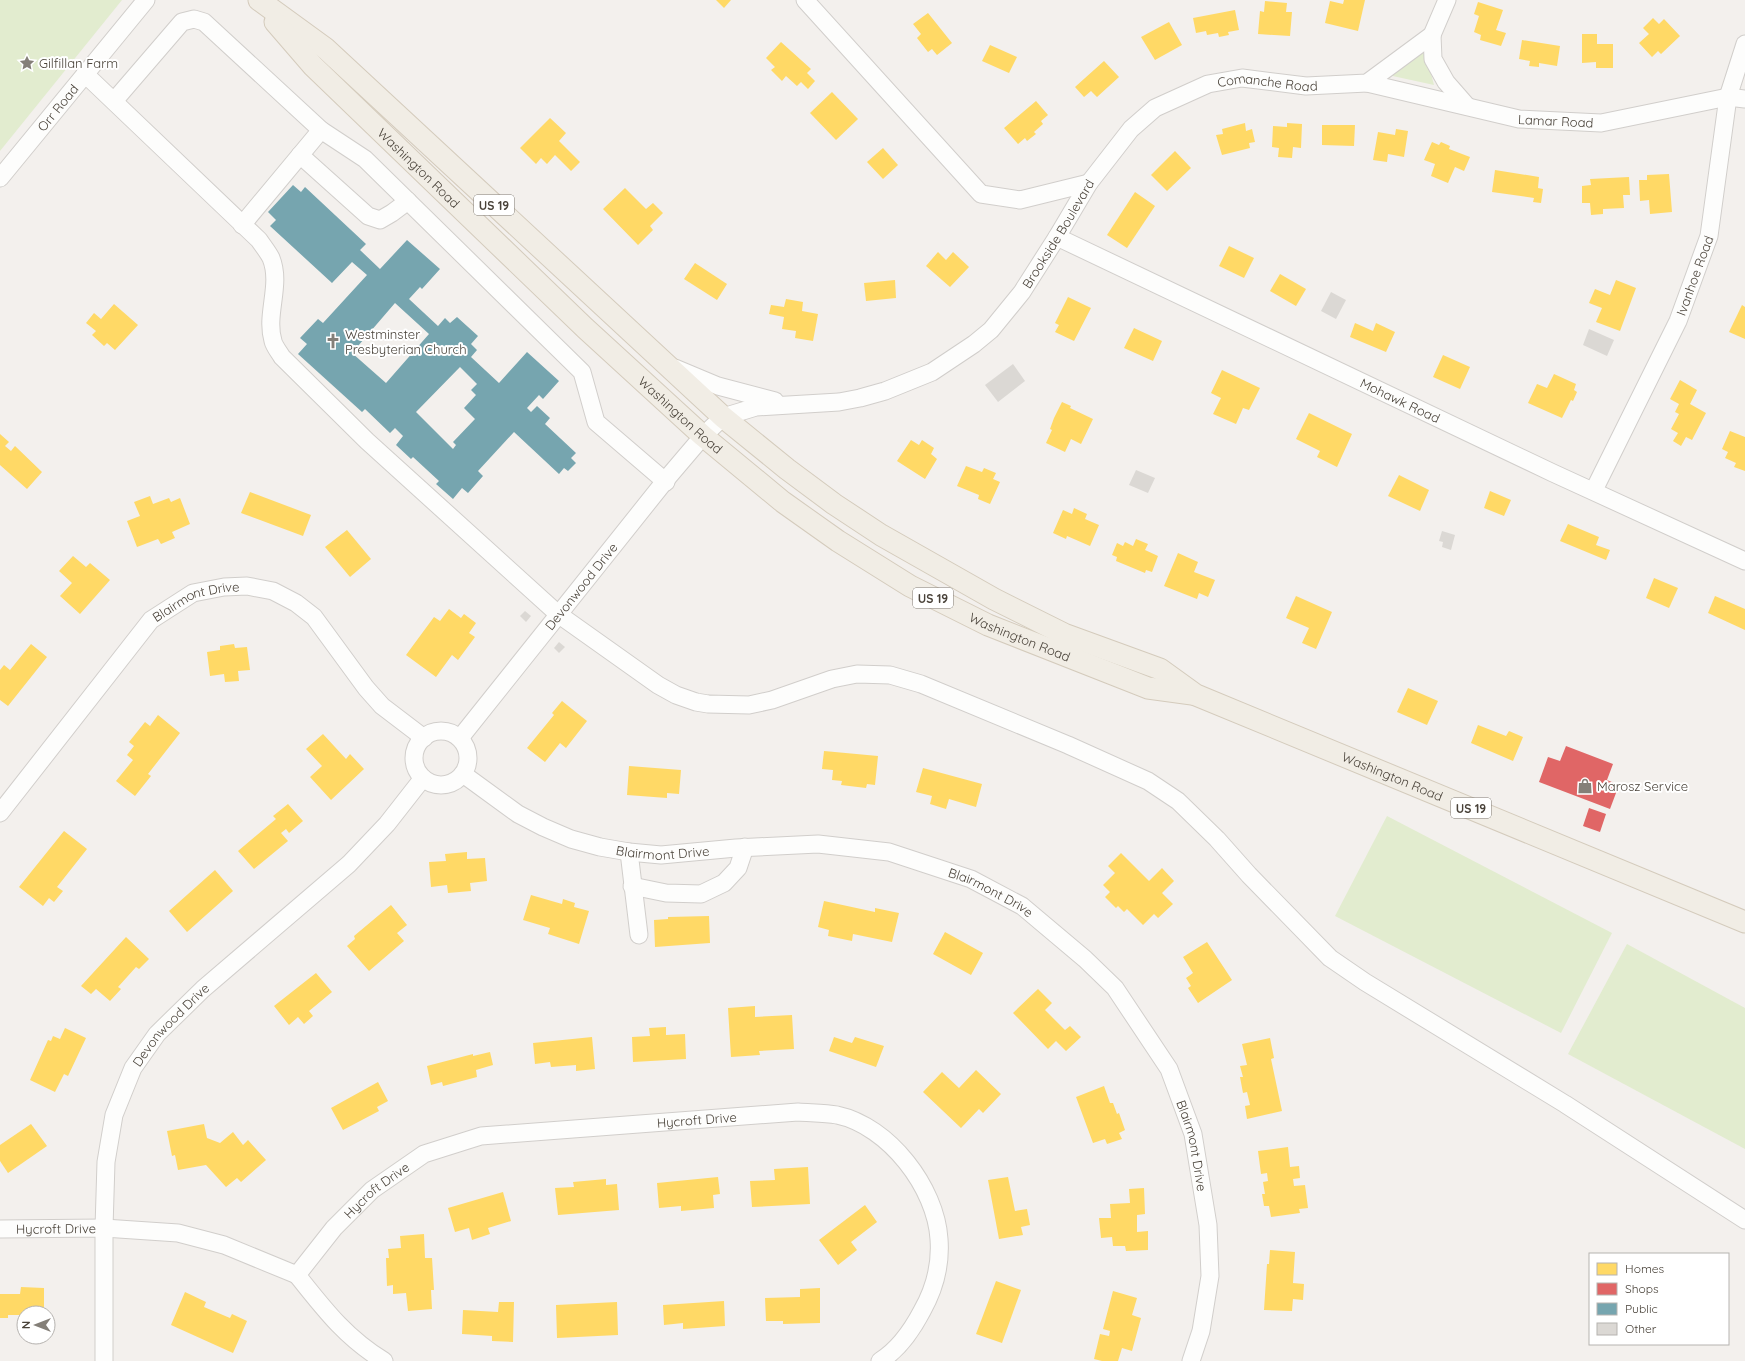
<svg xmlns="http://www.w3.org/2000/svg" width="1745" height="1361" viewBox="0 0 1745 1361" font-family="Quicksand,sans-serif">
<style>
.green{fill:#e2eccf}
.homes{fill:#ffd966}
.shops{fill:#e06666}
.public{fill:#76a5af;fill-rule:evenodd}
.building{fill:#dbd8d4}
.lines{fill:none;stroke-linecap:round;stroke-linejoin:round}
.minor-casing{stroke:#d1cecb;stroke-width:19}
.major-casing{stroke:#d4cbbc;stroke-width:23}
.minor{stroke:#fdfdfc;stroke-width:17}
.major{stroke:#f1ede5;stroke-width:21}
.labels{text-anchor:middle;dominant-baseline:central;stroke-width:4;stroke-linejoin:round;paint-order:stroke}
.shield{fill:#fff;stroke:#807b74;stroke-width:1}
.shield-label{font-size:12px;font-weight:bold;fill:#494239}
.poi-label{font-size:13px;fill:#494239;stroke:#fff;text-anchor:start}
.street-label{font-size:13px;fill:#494239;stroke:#fff}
</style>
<rect width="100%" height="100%" fill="#f3f0ed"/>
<g class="green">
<polygon points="0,0 122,0 0,151"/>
<polygon points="1424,46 1434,85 1388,75"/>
<polygon points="1387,816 1612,933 1561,1033 1335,916"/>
<polygon points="1627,944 1745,1008 1745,1149 1568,1054"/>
</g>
<g class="homes">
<polygon points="716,0 731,0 724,8"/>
<polygon points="1344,0 1365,0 1358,31 1325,23 1330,1 1343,4"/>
<polygon points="1265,1 1287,3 1286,12 1292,12 1290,36 1258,34 1260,11 1264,12"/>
<polygon points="1478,2 1503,10 1496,30 1506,33 1501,46 1480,40 1481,35 1474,32 1479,16 1474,14"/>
<polygon points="1235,10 1239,30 1228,32 1229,35 1219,37 1218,33 1207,35 1206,31 1196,33 1193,18"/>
<polygon points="928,13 952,43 937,55 932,49 928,52 917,38 921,34 913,24"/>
<polygon points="1653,18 1659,24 1664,19 1680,36 1661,54 1658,51 1652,57 1639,43 1649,34 1643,28"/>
<polygon points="1169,22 1182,45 1155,60 1141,37"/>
<polygon points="1582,34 1597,34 1597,44 1613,44 1613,68 1596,68 1596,62 1582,63"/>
<polygon points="1522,40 1560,46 1557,66 1539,63 1539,67 1529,66 1530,61 1519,59"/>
<polygon points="781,42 811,69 807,73 815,81 808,89 801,82 797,86 786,76 782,81 771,70 775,67 766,58"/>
<polygon points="990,45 1017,57 1009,73 982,61"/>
<polygon points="1104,61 1119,77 1097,97 1091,91 1084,97 1075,87"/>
<polygon points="832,92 858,119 836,140 810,113"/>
<polygon points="1036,101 1048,115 1041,121 1043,124 1034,132 1036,134 1027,141 1025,138 1018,144 1004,128"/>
<polygon points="550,118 566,133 559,141 580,162 571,171 555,155 547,164 541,158 536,164 520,148"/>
<polygon points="1245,123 1246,131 1252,129 1255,142 1249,143 1250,148 1222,155 1216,135 1223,134 1222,129"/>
<polygon points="1287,123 1302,124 1301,148 1293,147 1292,158 1278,157 1279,148 1272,147 1273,126 1287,127"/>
<polygon points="1322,125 1355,125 1354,146 1322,145"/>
<polygon points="1396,129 1408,131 1404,157 1388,154 1387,162 1373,160 1378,132 1395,135"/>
<polygon points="1432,142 1439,145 1441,142 1450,146 1449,149 1470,157 1464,171 1455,167 1448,183 1431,176 1435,164 1424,160"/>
<polygon points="883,148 898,165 883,179 867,162"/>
<polygon points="1175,151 1191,168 1167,191 1151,175"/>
<polygon points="1495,170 1539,177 1538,188 1543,189 1541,203 1533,202 1534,198 1492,192"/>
<polygon points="1669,174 1672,212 1650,214 1649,200 1640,201 1639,180 1647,180 1647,175"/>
<polygon points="1629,177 1630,195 1623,195 1624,208 1603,209 1603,214 1591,215 1590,203 1582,203 1582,186 1591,185 1590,179"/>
<polygon points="625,188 646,209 653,203 663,213 650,226 653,230 638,245 603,209"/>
<polygon points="1135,192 1155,206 1127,248 1107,235"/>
<polygon points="1229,246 1254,258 1244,278 1219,266"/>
<polygon points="938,252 946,260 953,252 969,267 950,287 926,266"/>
<polygon points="695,263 727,284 717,300 684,279"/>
<polygon points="1280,274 1306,289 1296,306 1270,291"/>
<polygon points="895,280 896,298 866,301 864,283"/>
<polygon points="1616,280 1636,288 1620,331 1596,322 1602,308 1589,303 1595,289 1610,295"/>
<polygon points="1068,297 1091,308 1074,341 1055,332 1059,325 1055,323"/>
<polygon points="786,299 803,302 802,311 818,314 813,341 795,338 796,331 782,329 784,317 769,314 771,305 784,307"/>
<polygon points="114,304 138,325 115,350 107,343 104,346 92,335 96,331 86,323 94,313 101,319"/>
<polygon points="1742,305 1745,307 1745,339 1729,332"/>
<polygon points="1355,323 1373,331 1376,323 1395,332 1386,352 1350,337"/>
<polygon points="1134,328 1162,341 1153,361 1124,348"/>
<polygon points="1443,355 1470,367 1460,389 1433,377"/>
<polygon points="1222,370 1260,388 1249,410 1243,408 1236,424 1213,414 1221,398 1211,393"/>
<polygon points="1554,374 1576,384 1574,390 1577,392 1573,401 1571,400 1562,418 1528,403 1537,384 1547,388"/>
<polygon points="1680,380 1697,390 1690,404 1706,413 1692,440 1686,437 1681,446 1673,441 1678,433 1671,429 1679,414 1675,412 1679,404 1670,399"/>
<polygon points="1062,402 1071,406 1070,408 1093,419 1081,444 1071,439 1065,452 1046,443 1052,430 1050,429 1054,418"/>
<polygon points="1309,413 1352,434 1337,467 1317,457 1320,451 1296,439"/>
<polygon points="1730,431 1745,437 1745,471 1734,467 1736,463 1725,458 1728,452 1722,449"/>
<polygon points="0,434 9,442 5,446 11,451 15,446 42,472 27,489 0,465"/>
<polygon points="911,440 919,445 922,440 934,448 931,454 937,459 925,479 897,461"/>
<polygon points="966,466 982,472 984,468 996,473 993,479 1000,482 990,504 978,499 979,495 957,486"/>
<polygon points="1399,475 1429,490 1420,511 1388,496"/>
<polygon points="1490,491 1511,500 1504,516 1484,508"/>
<polygon points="250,492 311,515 303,536 241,513"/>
<polygon points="150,496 153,504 169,498 171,502 180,498 190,524 172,532 175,538 161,544 158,539 137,547 127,521 140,516 134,502"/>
<polygon points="1074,508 1087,514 1085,519 1099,525 1090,546 1067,536 1066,539 1053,533 1063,510 1072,514"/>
<polygon points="1568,524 1599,537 1596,545 1610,550 1606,560 1560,541"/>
<polygon points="347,530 371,559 350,577 325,547"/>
<polygon points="1136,539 1148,544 1145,550 1158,556 1152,572 1146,570 1145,573 1116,561 1117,557 1112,555 1117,543 1123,546 1125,542 1133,546"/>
<polygon points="1178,553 1198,562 1194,572 1215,580 1208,597 1199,593 1197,599 1164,586"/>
<polygon points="73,556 86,567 90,563 110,580 80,614 60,596 72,583 59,571"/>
<polygon points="1654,578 1678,588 1669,608 1646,598"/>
<polygon points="1296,596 1332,612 1316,649 1302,643 1309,628 1286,618"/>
<polygon points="1715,596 1745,609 1745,630 1708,613"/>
<polygon points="449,609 461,618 464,614 476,623 469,633 475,637 458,660 452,655 436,677 406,655 434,617 440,621"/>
<polygon points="31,644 47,657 8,706 0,700 0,670 4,665 10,670"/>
<polygon points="234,644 235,648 247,647 250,670 238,671 239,681 225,682 224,674 210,676 207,652 220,650 220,646"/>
<polygon points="1408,688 1438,701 1427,725 1397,712"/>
<polygon points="562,701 587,721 566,748 560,743 545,762 527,748 554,715 552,713"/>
<polygon points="158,715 180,733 148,774 151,776 135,796 116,781 133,760 127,755 134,746 129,742 145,722 150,726"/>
<polygon points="1478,725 1506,736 1509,731 1523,737 1513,761 1471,743"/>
<polygon points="323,734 346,759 350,754 364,769 331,800 310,777 322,766 306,749"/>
<polygon points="824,751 878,756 875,785 867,784 866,788 841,785 842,781 832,780 833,770 822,769"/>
<polygon points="629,766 681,770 679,794 667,793 667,798 627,795"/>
<polygon points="923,768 982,784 976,807 949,799 946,809 930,804 932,796 916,792"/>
<polygon points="288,804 303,821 289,833 286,829 281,833 288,841 254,869 238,851 276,819 273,816"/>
<polygon points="64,831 87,849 57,887 63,891 54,902 49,898 43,906 19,887"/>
<polygon points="467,852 467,859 485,858 487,881 470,883 471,891 448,893 447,885 431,887 429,862 446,861 445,854"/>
<polygon points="1121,853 1149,881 1162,868 1174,881 1162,893 1173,904 1158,918 1154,914 1143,925 1127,909 1124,912 1118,906 1116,908 1105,897 1110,892 1103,885 1115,873 1108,866"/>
<polygon points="215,870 233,891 187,932 169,911"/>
<polygon points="531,895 562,904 563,899 575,903 574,907 589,911 579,944 548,934 550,928 523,920"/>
<polygon points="824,901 875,912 875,908 899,913 892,942 853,934 852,941 828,936 829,930 818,927"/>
<polygon points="391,905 407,925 397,933 404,941 369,971 347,946 355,939 354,936"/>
<polygon points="709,916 710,943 655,947 654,920 668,919 668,917"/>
<polygon points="945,932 983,953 971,975 933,954"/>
<polygon points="126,937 149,959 139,969 136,967 118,987 121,989 110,1001 96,989 91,994 81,986"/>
<polygon points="1207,942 1232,980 1198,1003 1188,988 1191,986 1186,978 1193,973 1183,957"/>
<polygon points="316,973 332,992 309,1011 313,1016 304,1024 298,1017 289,1025 274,1006"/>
<polygon points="1038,989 1052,1003 1045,1010 1065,1030 1070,1026 1081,1037 1066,1051 1056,1041 1048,1049 1013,1013"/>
<polygon points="755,1006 755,1017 792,1015 794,1049 759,1051 760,1055 731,1057 728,1008"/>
<polygon points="666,1027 666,1035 685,1034 686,1059 633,1062 632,1037 650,1036 649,1028"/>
<polygon points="65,1028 86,1038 68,1076 64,1074 55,1092 30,1080 48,1040 51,1041 53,1036 60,1039"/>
<polygon points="592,1037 595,1069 576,1071 576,1065 551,1067 550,1062 535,1064 533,1043"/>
<polygon points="834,1037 852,1043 855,1037 884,1046 876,1067 829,1051"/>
<polygon points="1270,1038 1274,1058 1271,1059 1282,1111 1247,1119 1245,1106 1250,1105 1247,1092 1243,1093 1240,1077 1243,1077 1240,1066 1247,1065 1242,1044"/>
<polygon points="490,1052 493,1065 476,1070 477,1077 443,1086 442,1082 431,1085 427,1066 473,1054 473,1056"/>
<polygon points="976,1070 1001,1094 983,1113 979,1109 961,1128 923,1092 942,1072 959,1088"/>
<polygon points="378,1082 388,1101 377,1107 379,1111 343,1130 331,1108"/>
<polygon points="1104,1086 1110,1103 1113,1103 1117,1114 1119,1113 1125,1130 1119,1133 1122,1139 1107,1144 1105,1139 1093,1143 1076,1097"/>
<polygon points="31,1124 47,1146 8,1173 0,1161 0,1145"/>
<polygon points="204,1124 207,1138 220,1143 233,1132 243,1145 248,1140 266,1160 241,1182 237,1178 226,1187 206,1165 178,1170 175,1155 172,1156 167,1131"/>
<polygon points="1288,1147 1290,1167 1299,1166 1300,1178 1293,1179 1294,1186 1305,1185 1308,1208 1299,1209 1300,1213 1271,1217 1269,1206 1264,1206 1262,1194 1265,1194 1263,1182 1268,1181 1267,1173 1261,1174 1258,1151"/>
<polygon points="808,1167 810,1204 752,1207 750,1181 775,1180 774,1169"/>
<polygon points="718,1177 720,1194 713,1195 714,1208 681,1211 681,1206 659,1208 657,1183"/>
<polygon points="1008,1177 1015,1211 1027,1209 1030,1225 1021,1227 1023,1235 999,1239 988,1180"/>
<polygon points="606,1179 606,1185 617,1184 619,1210 558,1215 555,1188 574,1187 573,1182"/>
<polygon points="1144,1188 1145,1214 1137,1215 1137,1232 1148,1231 1148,1250 1126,1251 1125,1246 1113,1246 1112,1237 1101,1238 1099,1218 1111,1218 1110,1204 1130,1203 1129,1189"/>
<polygon points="503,1192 511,1221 488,1228 490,1234 472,1240 469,1228 455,1232 448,1208"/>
<polygon points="865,1205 877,1222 851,1242 857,1250 838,1265 819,1240"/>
<polygon points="424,1234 425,1258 432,1258 434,1290 431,1290 432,1309 408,1311 406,1293 393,1294 393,1285 387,1286 386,1258 389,1258 388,1249 401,1248 400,1236"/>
<polygon points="1270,1250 1295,1252 1293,1283 1304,1284 1303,1300 1293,1299 1292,1311 1264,1310 1267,1264 1269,1264"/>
<polygon points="996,1281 1021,1290 1002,1343 976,1334"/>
<polygon points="21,1287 44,1288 44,1313 24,1313 24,1331 21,1331 21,1315 8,1315 8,1318 0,1318 0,1294 20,1294"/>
<polygon points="820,1288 820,1323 783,1324 783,1321 766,1321 765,1298 800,1297 800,1289"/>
<polygon points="1113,1291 1137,1298 1132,1315 1141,1318 1132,1351 1122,1348 1118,1361 1102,1361 1094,1359 1100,1334 1109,1336 1110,1331 1103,1329"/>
<polygon points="185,1292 206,1302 204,1307 230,1318 232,1314 247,1321 233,1353 171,1325"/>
<polygon points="724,1301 725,1326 683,1329 683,1323 664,1325 663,1305"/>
<polygon points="499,1302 514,1302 513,1342 492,1341 492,1336 462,1334 463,1310 498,1312"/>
<polygon points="617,1302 618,1335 557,1338 556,1305"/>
</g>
<g class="shops">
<polygon points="1566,746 1613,764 1607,780 1619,785 1610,809 1539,782 1548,757 1560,761"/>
<polygon points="1589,808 1606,814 1600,832 1583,826"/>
</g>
<path class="public" d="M293,185L301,192L305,187L366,244L360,250L380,269L407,240L440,269L422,289L420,287L409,299L438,326L445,318L450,323L457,317L478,336L471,344L477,350L471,357L499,383L527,352L559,381L543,399L539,395L527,408L531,412L537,406L550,418L545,424L576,453L571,458L576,463L568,471L564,468L559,474L514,432L478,471L483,476L468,493L462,488L453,499L436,484L439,481L413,457L411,459L396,445L403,436L395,428L390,433L365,409L362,412L298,354L307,344L300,338L318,319L323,323L367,275L352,262L332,283L270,226L276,220L268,212ZM395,303L429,334L386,383L352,353ZM460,367L477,384L471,390L476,395L464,408L475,419L453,442L456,445L453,449L416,412Z"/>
<g class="building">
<polygon points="1331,292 1346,300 1336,319 1321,311"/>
<polygon points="1589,329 1614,340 1607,356 1583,345"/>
<polygon points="1013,364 1025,381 998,402 985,385"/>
<polygon points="1136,470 1155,478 1148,493 1129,485"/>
<polygon points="1442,531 1455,535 1451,550 1442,547 1443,542 1439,541"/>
<polygon points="525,611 531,616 526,622 520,616"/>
<polygon points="559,642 565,647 559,653 554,648"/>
</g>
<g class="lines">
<g class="minor-casing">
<g id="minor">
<polyline points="805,0 981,194 1020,200 1089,183"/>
<polyline points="1432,35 1433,59 1446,82 1467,106"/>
<path d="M85,74L259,240C263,246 268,252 271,258C282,285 265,314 273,341C274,346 279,352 282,357L367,441L558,614L658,685L676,695L696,702L708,704L749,705L772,700L832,679L857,674L890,675L921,684L1068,745L1148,781L1178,801L1217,839L1249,875L1330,958L1365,982L1565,1104L1745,1220"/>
<path id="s1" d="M1367,83L1519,119L1601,123L1728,97L1745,99"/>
<polyline points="114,101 182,22 194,19 204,22 321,130 365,159 582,372 596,422 666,482"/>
<polyline points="300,155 368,216 380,220 392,213 408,201"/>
<path id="s2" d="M0,178L146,0"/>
<polyline points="242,225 321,130"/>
<path id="s3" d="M1057,237L1553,473L1745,561"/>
<polyline points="675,368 718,386 775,401"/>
<path id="s4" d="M1594,490L1678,321L1709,236L1728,97L1745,44"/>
<circle cx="441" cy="758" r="27"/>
<path id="s5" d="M460,738L669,476L703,436L723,417L756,407L839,402L860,398L885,391L932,372L974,344L991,330L1022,292L1057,237L1089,183L1131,129L1155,108L1208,84L1242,78L1306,86L1367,83L1432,35L1447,0"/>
<path id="s6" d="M463,774L518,814L543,827L571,839L600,847L629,852L661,855L736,848L818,844L889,852L971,879L1022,906L1085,959L1115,988L1169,1069L1193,1134L1208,1225L1210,1276L1201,1331L1191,1361"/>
<path id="s7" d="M0,813L151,620L193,593L224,587L247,586L273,591L296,603L314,617L366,688L382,706L424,738"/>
<polyline points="629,852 639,935"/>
<polyline points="632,886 666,893 701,894 724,883 738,868 745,847"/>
<path id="s8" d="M0,1229L104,1228L178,1233L224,1245L297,1275"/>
<path id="s9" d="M104,1361V1228L106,1162L114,1115L133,1068L157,1034L203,989L349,864L387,824L423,778"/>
<path id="s10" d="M384,1361C346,1338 324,1309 297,1275L334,1228L372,1190L424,1154L481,1136L798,1112C811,1113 825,1113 837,1115C889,1126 936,1188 939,1239C941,1265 935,1288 922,1311C912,1330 898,1350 880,1361"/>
</g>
</g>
<g class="major-casing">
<g id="major">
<path id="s11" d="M259,0L325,48L723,417L787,469L834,504L881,535L994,599L1064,634L1160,669L1196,695L1745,922"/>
<path id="s12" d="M275,22L313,66L585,328L703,436L783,502L838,541L910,586L988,625L1148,688L1192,694"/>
</g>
</g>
<use href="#minor" class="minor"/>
<use href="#major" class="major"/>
</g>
<defs>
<g id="sight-bare" transform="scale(1.2)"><path d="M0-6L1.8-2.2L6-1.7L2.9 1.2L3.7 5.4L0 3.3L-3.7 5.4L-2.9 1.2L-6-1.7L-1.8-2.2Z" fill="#847f78" stroke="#fff" stroke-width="2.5" paint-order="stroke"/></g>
<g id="church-bare" transform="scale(1.2)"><path d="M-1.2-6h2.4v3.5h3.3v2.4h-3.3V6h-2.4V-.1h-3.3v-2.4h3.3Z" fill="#847f78" stroke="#fff" stroke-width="2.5" paint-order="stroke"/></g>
<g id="shop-bare" transform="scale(1.2)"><path d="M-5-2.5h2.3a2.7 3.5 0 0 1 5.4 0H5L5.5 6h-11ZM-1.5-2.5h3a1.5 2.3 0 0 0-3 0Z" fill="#847f78" stroke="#fff" stroke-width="2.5" paint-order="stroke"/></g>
</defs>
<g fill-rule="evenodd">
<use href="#sight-bare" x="27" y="63"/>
<use href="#church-bare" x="333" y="341"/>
<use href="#shop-bare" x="1585" y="786"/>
</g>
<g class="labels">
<g class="shield">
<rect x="474" y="195" width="40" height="20" rx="3"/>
<rect x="913" y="588" width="40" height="20" rx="3"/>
<rect x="1451" y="798" width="40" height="20" rx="3"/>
</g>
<g class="shield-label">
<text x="494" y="205">US 19</text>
<text x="933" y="598">US 19</text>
<text x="1471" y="808">US 19</text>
</g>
<g class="poi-label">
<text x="39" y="63">Gilfillan Farm</text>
<text x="345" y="334">Westminster<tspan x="345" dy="15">Presbyterian Church</tspan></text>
<text x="1597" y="786">Marosz Service</text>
</g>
<g class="street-label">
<text stroke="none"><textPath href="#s5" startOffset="1099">Comanche Road</textPath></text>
<text stroke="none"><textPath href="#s2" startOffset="91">Orr Road</textPath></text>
<text stroke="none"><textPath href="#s1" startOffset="193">Lamar Road</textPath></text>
<text stroke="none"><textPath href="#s12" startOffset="205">Washington Road</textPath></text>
<text stroke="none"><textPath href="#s5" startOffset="821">Brookside Boulevard</textPath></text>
<text stroke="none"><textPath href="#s4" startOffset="237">Ivanhoe Road</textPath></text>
<text stroke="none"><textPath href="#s3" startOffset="380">Mohawk Road</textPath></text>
<text stroke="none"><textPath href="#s12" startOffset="565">Washington Road</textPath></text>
<text stroke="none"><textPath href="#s5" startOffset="194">Devonwood Drive</textPath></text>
<text stroke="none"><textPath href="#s7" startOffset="295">Blairmont Drive</textPath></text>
<text stroke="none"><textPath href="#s12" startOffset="973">Washington Road</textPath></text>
<text stroke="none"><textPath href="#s11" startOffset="1389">Washington Road</textPath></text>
<text stroke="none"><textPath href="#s6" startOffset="220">Blairmont Drive</textPath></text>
<text stroke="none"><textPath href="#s6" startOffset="557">Blairmont Drive</textPath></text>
<text stroke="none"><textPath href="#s9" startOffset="355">Devonwood Drive</textPath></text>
<text stroke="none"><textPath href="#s10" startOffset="576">Hycroft Drive</textPath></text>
<text stroke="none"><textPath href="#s6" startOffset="893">Blairmont Drive</textPath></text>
<text stroke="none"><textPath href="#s10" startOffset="240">Hycroft Drive</textPath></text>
<text stroke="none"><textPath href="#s8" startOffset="56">Hycroft Drive</textPath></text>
</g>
</g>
<rect x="1589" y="1253" width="140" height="92" fill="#ffffff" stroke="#b6b3b0"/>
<rect x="1597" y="1263" width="20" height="12" fill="#ffd966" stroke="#b6b3b0"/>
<text x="1625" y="1273" font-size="12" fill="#494239">Homes</text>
<rect x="1597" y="1283" width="20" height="12" fill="#e06666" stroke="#b6b3b0"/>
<text x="1625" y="1293" font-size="12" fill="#494239">Shops</text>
<rect x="1597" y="1303" width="20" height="12" fill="#76a5af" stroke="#b6b3b0"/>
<text x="1625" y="1313" font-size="12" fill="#494239">Public</text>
<rect x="1597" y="1323" width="20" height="12" fill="#dbd8d4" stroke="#b6b3b0"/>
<text x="1625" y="1333" font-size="12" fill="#494239">Other</text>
<g transform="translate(36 1325) rotate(270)"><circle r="19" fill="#ffffff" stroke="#b6b3b0"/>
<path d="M0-3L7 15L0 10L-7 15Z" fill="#847f78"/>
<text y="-6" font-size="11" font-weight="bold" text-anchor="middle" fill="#494239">N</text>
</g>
</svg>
